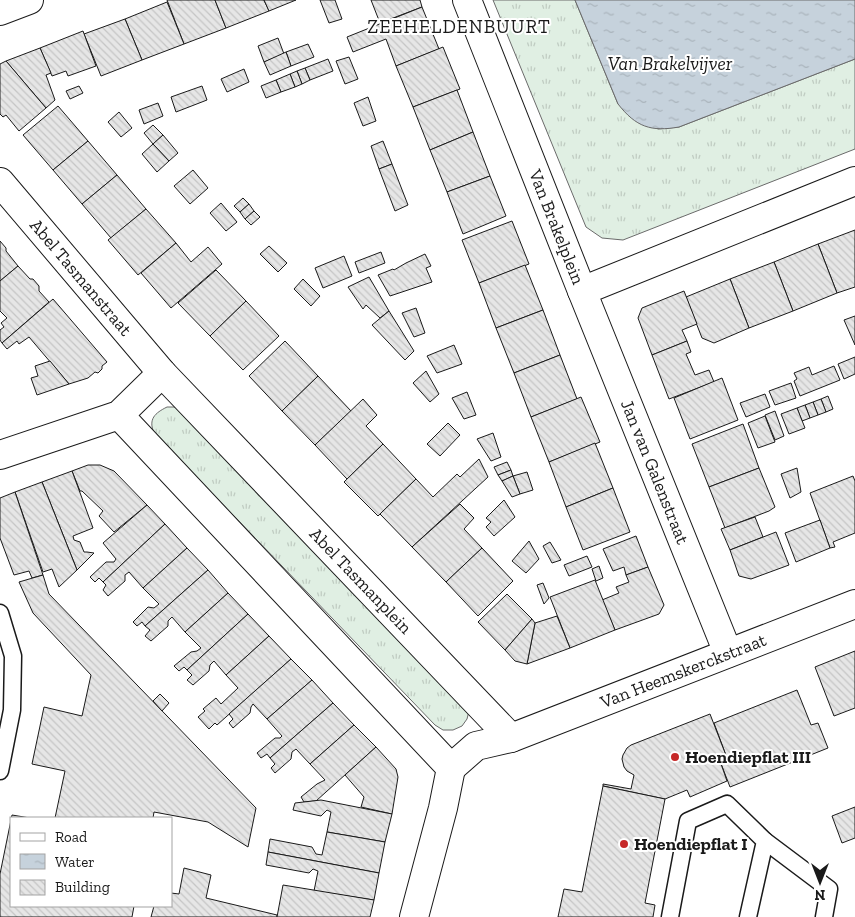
<svg xmlns="http://www.w3.org/2000/svg" width="855" height="917" viewBox="0 0 855 917" font-family="'Zilla Slab',serif">
<style>
.grass{fill:url(#grass-tufts);stroke:#6a6a6a}
.water{fill:url(#water-ripples);stroke:#6a6a6a}
.building{fill:url(#building-back-hatch);stroke:#1a1a1a}
.lines{fill:none;stroke-linecap:round;stroke-linejoin:round}
.service-casing{stroke:#1a1a1a;stroke-width:19}
.minor-casing{stroke:#1a1a1a;stroke-width:30}
.service{stroke:#fff;stroke-width:16}
.minor{stroke:#fff;stroke-width:28}
.poi-dot{fill:#c62828;stroke:#fff;stroke-width:2}
.labels{text-anchor:middle;dominant-baseline:central;stroke-width:4;stroke-linejoin:round;paint-order:stroke}
.street-label{font-size:18px;fill:#1a1a1a;stroke:#fff}
.poi-label{font-size:18px;font-weight:bold;fill:#1a1a1a;stroke:#fff;text-anchor:start}
.neighbourhood-label{font-size:19px;letter-spacing:1px;fill:#1a1a1a;stroke:#fff}
.water-label{font-size:19px;font-style:italic;fill:#1a1a1a;stroke:#fff}
</style>
<defs>
<pattern id="grass-tufts" width="24" height="20" patternUnits="userSpaceOnUse" patternTransform="scale(1.25)"><rect width="24" height="20" fill="#e0efe3"/><path d="M3 7l-1-3M5 7V3M7 7l1-3M15 17l-1-3M17 17v-4M19 17l1-3" fill="none" stroke="#c0ccc2"/></pattern>
<pattern id="water-ripples" width="26" height="14" patternUnits="userSpaceOnUse" patternTransform="scale(1.25)"><rect width="26" height="14" fill="#c6d2dc"/><path d="M2 4q2-2 4 0t4 0M15 11q2-2 4 0t4 0" fill="none" stroke="#aab4bc"/></pattern>
<pattern id="building-back-hatch" width="6" height="6" patternUnits="userSpaceOnUse" patternTransform="scale(1.25)"><rect width="6" height="6" fill="#e6e6e6"/><path d="M-1 5l2 2M0 0l6 6M5-1l2 2" fill="none" stroke="#c5c5c5"/></pattern>
</defs>
<rect width="100%" height="100%" fill="#fff"/>
<g class="grass">
<polygon points="493,0 575,0 618,104 658,129 679,127 855,59 855,149 623,240 602,238 586,227"/>
<path d="M167,407H175L182,410L469,711L467,719L462,726L453,730H443L435,725L154,433C148,419 155,413 167,407Z"/>
</g>
<path class="water" d="M575,0H855V59L679,127C651,132 636,127 618,104Z"/>
<g class="building">
<polygon points="167,0 215,0 226,28 184,44"/>
<polygon points="215,0 264,0 269,11 226,28"/>
<polygon points="264,0 296,0 269,11"/>
<polygon points="320,0 335,0 342,19 329,23"/>
<polygon points="371,0 420,0 422,7 380,23"/>
<polygon points="167,2 184,44 142,60 125,19"/>
<polygon points="422,7 439,49 396,66 386,39 353,52 347,37"/>
<polygon points="125,19 142,60 101,76 84,34"/>
<polygon points="83,31 96,66 68,76 66,71 52,76 40,48"/>
<polygon points="278,38 284,54 264,62 258,46"/>
<polygon points="308,44 314,57 291,66 286,52"/>
<polygon points="443,47 460,89 413,107 396,66"/>
<polygon points="40,48 51,73 46,75 55,100 46,108 6,61"/>
<polygon points="286,52 291,66 270,75 264,62"/>
<polygon points="349,57 358,79 345,84 336,61"/>
<polygon points="328,59 333,71 310,80 305,68"/>
<polygon points="6,61 46,108 19,131 6,115 3,117 0,114 0,64"/>
<polygon points="305,68 310,80 302,84 297,71"/>
<polygon points="244,69 249,82 227,92 221,79"/>
<polygon points="297,71 302,84 295,87 290,74"/>
<polygon points="290,74 295,87 281,92 276,80"/>
<polygon points="276,80 281,92 266,98 261,86"/>
<polygon points="79,86 83,93 70,99 66,91"/>
<polygon points="202,86 207,100 176,112 171,97"/>
<polygon points="457,90 473,132 430,150 413,107"/>
<polygon points="368,97 376,121 363,126 354,103"/>
<polygon points="158,103 163,116 144,124 139,110"/>
<polygon points="58,106 88,141 53,170 23,135"/>
<polygon points="119,112 132,128 121,137 108,122"/>
<polygon points="153,125 163,135 153,144 144,133"/>
<polygon points="473,132 490,176 447,192 430,150"/>
<polygon points="163,135 178,153 169,161 153,144"/>
<polygon points="88,141 117,175 82,204 53,170"/>
<polygon points="383,141 392,164 379,169 371,146"/>
<polygon points="153,144 169,161 157,172 142,154"/>
<polygon points="392,164 408,205 395,211 379,169"/>
<polygon points="193,170 208,188 190,204 174,186"/>
<polygon points="117,175 146,209 111,238 82,204"/>
<polygon points="490,176 506,216 463,234 447,192"/>
<polygon points="243,198 249,204 240,212 234,206"/>
<polygon points="221,203 237,222 226,231 210,213"/>
<polygon points="249,204 254,211 245,219 240,212"/>
<polygon points="146,209 176,243 138,275 108,240"/>
<polygon points="254,211 260,217 251,225 245,219"/>
<polygon points="512,221 529,264 479,283 462,240"/>
<polygon points="855,230 855,287 837,293 818,244"/>
<polygon points="0,241 6,248 6,251 18,266 0,281"/>
<polygon points="176,243 191,262 208,247 222,264 171,308 141,273"/>
<polygon points="818,244 837,293 793,311 774,262"/>
<polygon points="269,246 287,263 278,272 260,254"/>
<polygon points="381,252 385,263 359,273 355,262"/>
<polygon points="425,254 431,266 426,268 432,282 390,296 378,275 393,269 394,270 406,263"/>
<polygon points="344,256 352,276 323,288 315,268"/>
<polygon points="774,262 793,311 749,328 730,279"/>
<polygon points="525,265 543,310 496,328 479,283"/>
<polygon points="18,266 30,279 33,279 39,286 39,291 49,302 2,343 0,340 0,330 4,327 1,323 7,318 0,311 0,281"/>
<polygon points="216,270 246,301 210,336 178,303"/>
<polygon points="369,277 389,311 380,318 366,305 363,309 348,287"/>
<polygon points="303,279 320,296 311,306 294,289"/>
<polygon points="730,279 749,328 714,343 702,338 686,297"/>
<polygon points="684,291 697,324 682,330 687,341 652,355 638,318 642,308"/>
<polygon points="53,299 107,362 102,366 102,369 98,373 95,372 88,378 69,384 29,337 19,344 17,341 7,349 2,343"/>
<polygon points="246,301 279,336 243,370 210,336"/>
<polygon points="416,308 425,333 414,337 402,313"/>
<polygon points="543,310 560,355 514,373 496,328"/>
<polygon points="389,311 414,351 405,360 372,325"/>
<polygon points="855,316 855,345 844,320"/>
<polygon points="285,341 318,376 282,411 249,376"/>
<polygon points="687,341 691,352 686,354 695,375 709,370 714,382 669,399 652,355"/>
<polygon points="454,345 462,364 437,373 427,356"/>
<polygon points="560,355 577,399 531,417 514,373"/>
<polygon points="855,357 855,374 844,379 838,364"/>
<polygon points="50,361 69,384 37,395 31,378 38,376 35,366"/>
<polygon points="834,366 840,380 800,396 794,381 797,379 794,373 809,367 812,375"/>
<polygon points="426,371 439,394 430,402 413,383"/>
<polygon points="318,376 351,411 315,445 282,411"/>
<polygon points="722,378 738,420 690,439 674,398"/>
<polygon points="791,383 796,398 775,405 769,391"/>
<polygon points="467,392 476,415 464,419 452,398"/>
<polygon points="765,394 770,407 746,417 740,403"/>
<polygon points="828,396 833,409 826,412 821,399"/>
<polygon points="581,397 600,442 549,462 531,417"/>
<polygon points="363,399 377,415 366,426 383,444 347,479 315,445"/>
<polygon points="821,399 826,412 818,415 813,402"/>
<polygon points="813,402 818,415 810,418 805,405"/>
<polygon points="805,405 810,418 802,421 797,408"/>
<polygon points="797,408 805,428 789,434 781,414"/>
<polygon points="775,411 784,436 775,440 765,415"/>
<polygon points="765,416 775,442 758,448 748,423"/>
<polygon points="448,423 460,435 440,456 427,444"/>
<polygon points="743,424 759,468 709,487 692,444"/>
<polygon points="493,433 501,457 491,461 477,439"/>
<polygon points="595,443 613,488 566,507 549,462"/>
<polygon points="383,444 416,479 378,516 344,482"/>
<polygon points="479,459 488,477 412,547 380,514 416,479 433,497 457,474 460,477"/>
<polygon points="507,462 511,470 498,475 494,467"/>
<polygon points="88,465 100,465 114,471 147,505 114,532 99,516 103,511 82,491 80,491 72,471"/>
<polygon points="759,468 775,507 769,511 725,528 709,487"/>
<polygon points="797,468 801,492 790,498 781,474"/>
<polygon points="511,470 513,476 502,481 498,475"/>
<polygon points="72,471 93,528 73,536 74,540 80,542 84,552 87,552 94,553 77,570 42,482"/>
<polygon points="527,472 533,490 520,494 513,476"/>
<polygon points="513,476 520,494 512,497 502,481"/>
<polygon points="853,476 855,481 855,533 833,542 835,547 830,548 810,493"/>
<polygon points="42,482 77,570 59,587 52,569 43,572 15,492"/>
<polygon points="613,488 630,532 583,550 566,507"/>
<polygon points="15,492 43,575 32,578 29,571 14,575 0,538 0,498"/>
<polygon points="504,500 515,517 494,536 486,527 491,522 486,518"/>
<polygon points="460,504 474,518 464,529 482,548 446,582 412,547"/>
<polygon points="147,505 165,524 103,582 99,578 95,582 90,577 106,562 114,562 116,559 103,543"/>
<polygon points="755,517 763,537 730,550 721,529"/>
<polygon points="820,520 830,548 796,562 785,533"/>
<polygon points="165,524 187,548 143,588 129,572 125,575 125,581 108,596 103,590 106,585 103,582"/>
<polygon points="776,532 789,565 751,579 739,576 730,550"/>
<polygon points="636,536 648,567 626,575 624,567 613,571 603,549"/>
<polygon points="529,541 539,559 526,573 512,561"/>
<polygon points="550,542 561,560 552,563 543,546"/>
<polygon points="187,548 208,570 145,626 142,622 137,626 133,622 148,607 154,608 159,604 143,588"/>
<polygon points="482,548 513,581 478,616 446,582"/>
<polygon points="587,556 592,567 569,576 564,565"/>
<polygon points="599,566 603,578 596,581 592,569"/>
<polygon points="648,567 664,605 659,614 615,630 602,600 619,593 616,587 629,582 626,575"/>
<polygon points="208,570 228,593 185,632 172,617 168,621 168,626 151,641 145,636 150,630 145,626"/>
<polygon points="43,575 49,594 256,808 248,847 208,822 154,812 153,818 55,818 65,771 32,764 44,707 82,716 91,675 33,613 19,582"/>
<polygon points="595,580 615,630 570,648 550,597"/>
<polygon points="543,583 549,598 544,604 537,585"/>
<polygon points="228,593 248,614 187,670 184,667 179,671 174,666 191,652 197,651 201,648 185,632"/>
<polygon points="507,594 532,619 505,650 478,622"/>
<polygon points="248,614 269,636 226,675 214,661 210,665 209,671 193,685 187,680 192,675 187,670"/>
<polygon points="557,616 570,648 527,664 535,623"/>
<polygon points="532,619 535,623 527,664 515,661 505,650"/>
<polygon points="269,636 291,659 217,725 215,723 209,729 198,717 205,711 203,709 216,698 221,704 238,688 226,675"/>
<polygon points="855,651 855,708 834,716 815,667"/>
<polygon points="291,659 312,680 267,719 253,704 251,707 250,713 233,728 229,723 233,719 229,714"/>
<polygon points="312,680 333,703 270,758 267,754 261,758 257,753 275,738 280,738 282,736 267,719"/>
<polygon points="797,690 811,725 818,723 828,748 730,787 720,761 727,758 714,723"/>
<polygon points="160,694 169,703 162,711 153,701"/>
<polygon points="333,703 354,725 310,764 296,749 292,752 291,759 275,773 271,768 275,764 270,758"/>
<polygon points="710,714 727,758 720,761 727,781 690,797 687,790 665,799 603,786 603,784 631,789 634,775 627,771 624,767 622,759 623,755 627,748 631,745"/>
<polygon points="354,725 376,747 316,801 304,802 301,797 317,784 325,780 310,764"/>
<polygon points="376,747 396,769 398,777 392,814 361,807 364,797 345,775"/>
<polygon points="603,786 665,799 645,903 655,905 653,917 558,917 564,889 582,892"/>
<polygon points="321,800 392,814 385,842 327,832 331,812 327,810 321,816 293,810 295,803"/>
<polygon points="855,807 855,838 842,843 832,816"/>
<polygon points="12,815 30,818 11,818 11,906 134,906 132,917 0,917 0,874"/>
<polygon points="327,832 385,842 379,873 268,852 270,839 312,847 316,854 322,855"/>
<polygon points="268,852 379,873 374,900 314,891 318,871 313,869 309,873 266,865"/>
<polygon points="184,868 211,875 206,898 277,915 277,917 151,917 154,906 171,906 171,893 179,894"/>
<polygon points="283,885 374,900 370,917 277,917"/>
</g>
<g class="lines">
<g class="service-casing">
<g id="service">
<polyline points="0,613 13,656 12,710 0,771"/>
<polyline points="765,841 829,889 824,917"/>
<polyline points="670,917 688,821 727,804 765,841 748,917"/>
</g>
</g>
<g class="minor-casing">
<g id="minor">
<path id="s1" d="M467,0L582,291L855,181"/>
<polyline points="0,11 29,0"/>
<path id="s2" d="M0,182L162,373L511,738"/>
<path id="s3" d="M582,291L728,653"/>
<polyline points="119,415 451,768 443,808 414,917"/>
<polyline points="0,455 119,415 162,373"/>
<path id="s4" d="M451,768L476,746L511,738L855,604"/>
</g>
</g>
<use href="#service" class="service"/>
<use href="#minor" class="minor"/>
</g>
<g class="poi-dot">
<circle cx="675" cy="757" r="5"/>
<circle cx="624" cy="844" r="5"/>
</g>
<g class="labels">
<g class="street-label">
<text stroke="none"><textPath href="#s1" startOffset="244">Van Brakelplein</textPath></text>
<text stroke="none"><textPath href="#s2" startOffset="125">Abel Tasmanstraat</textPath></text>
<text stroke="none"><textPath href="#s3" startOffset="195">Jan van Galenstraat</textPath></text>
<text stroke="none"><textPath href="#s2" startOffset="538">Abel Tasmanplein</textPath></text>
<text stroke="none"><textPath href="#s4" startOffset="254">Van Heemskerckstraat</textPath></text>
</g>
<g class="poi-label">
<text x="685" y="757">Hoendiepflat III</text>
<text x="634" y="844">Hoendiepflat I</text>
</g>
<g class="neighbourhood-label">
<text x="459" y="26">ZEEHELDENBUURT</text>
</g>
<g class="water-label">
<text x="670" y="63">Van Brakelvijver</text>
</g>
</g>
<rect x="10" y="817" width="162" height="90" fill="#ffffff" stroke="#a3a3a3"/>
<rect x="20" y="833" width="25" height="8" fill="#ffffff" stroke="#a3a3a3"/>
<text x="55" y="842" font-size="15" fill="#1a1a1a">Road</text>
<rect x="20" y="854" width="25" height="15" fill="url(#water-ripples)" stroke="#a3a3a3"/>
<text x="55" y="867" font-size="15" fill="#1a1a1a">Water</text>
<rect x="20" y="880" width="25" height="15" fill="url(#building-back-hatch)" stroke="#a3a3a3"/>
<text x="55" y="892" font-size="15" fill="#1a1a1a">Building</text>
<g transform="translate(820 882) rotate(180)" stroke="#ffffff" stroke-width="4" paint-order="stroke">
<path d="M0-4L9 19L0 12L-9 19Z" fill="#1a1a1a"/>
<text y="-8" font-size="14" font-weight="bold" text-anchor="middle" fill="#1a1a1a">N</text>
</g>
</svg>
